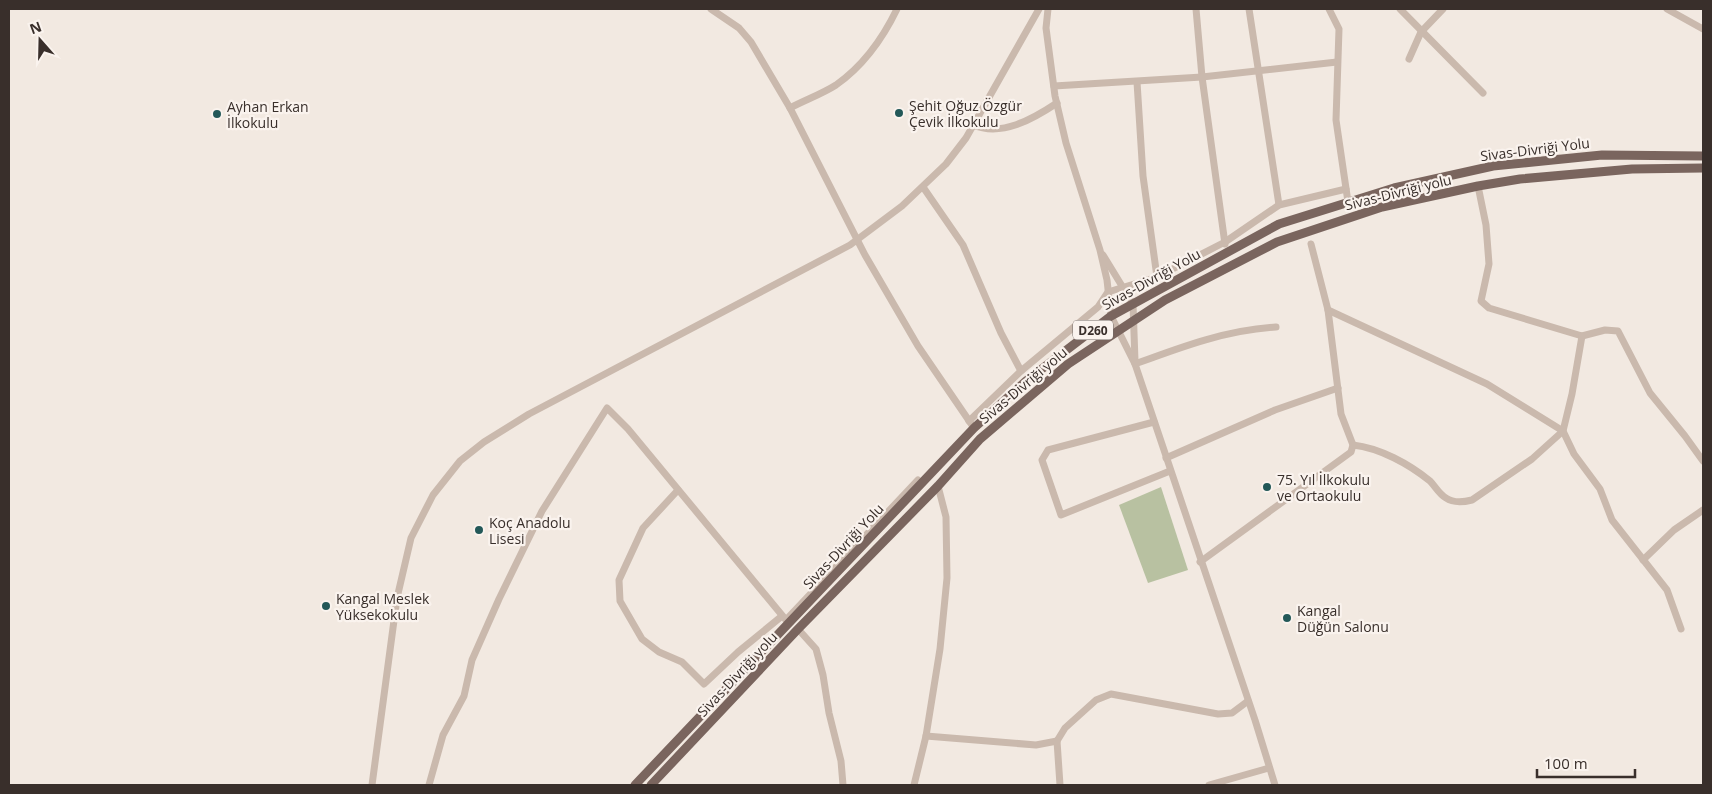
<svg xmlns="http://www.w3.org/2000/svg" width="1712" height="794" viewBox="0 0 1712 794" font-family="'Open Sans',sans-serif">
<style>
.green{fill:#b8c1a1}
.lines{fill:none;stroke-linecap:round;stroke-linejoin:round}
.minor{stroke:#cab9ad;stroke-width:7}
.major{stroke:#7a655e;stroke-width:9}
.poi-dot{fill:#235858;stroke:#faf3ee;stroke-width:2}
.labels{text-anchor:middle;dominant-baseline:central;stroke-width:4.5;stroke-linejoin:round;paint-order:stroke}
.shield{fill:#faf3ee;stroke:#736a66;stroke-width:1}
.shield-label{font-size:12px;font-weight:bold;fill:#392f2b}
.poi-label{font-size:14px;fill:#392f2b;stroke:#faf3ee;text-anchor:start}
.street-label{font-size:14px;fill:#392f2b;stroke:#faf3ee}
</style>
<rect width="100%" height="100%" fill="#f2e9e1"/>
<polygon class="green" points="1161,487 1188,570 1148,583 1119,505"/>
<g class="lines">
<g class="minor">
<polyline points="711,9 739,28 751,42 790,108 865,255 918,346 974,428"/>
<polyline points="1048,9 1046,28 1055,96 1066,143 1100,250 1107,280 1111,316 1135,364 1255,720 1275,785"/>
<polyline points="1196,9 1202,77 1225,244"/>
<polyline points="1249,9 1279,205"/>
<polyline points="1329,9 1339,29 1336,120 1348,202"/>
<polyline points="1400,9 1483,93"/>
<polyline points="1667,9 1703,29"/>
<polyline points="1409,59 1421,32 1443,9"/>
<polyline points="1137,82 1143,176 1157,277"/>
<polyline points="1054,86 1202,77 1337,62"/>
<path d="M790,108C805,100 822,94 836,85C863,66 883,38 897,9"/>
<path d="M973,125C1002,137 1033,119 1057,103"/>
<polyline points="1478,186 1486,225 1489,264 1481,301 1489,308 1582,336 1605,330 1618,331 1650,393 1685,436 1703,461"/>
<polyline points="923,187 963,245 1001,333 1021,371"/>
<polyline points="1103,255 1133,304 1135,361"/>
<polyline points="1328,310 1487,384 1563,431 1574,454 1600,489 1612,520 1667,590 1681,629"/>
<path d="M1135,364C1181,347 1226,330 1276,327"/>
<polyline points="969,421 1021,371 1098,307 1108,292 1157,277 1225,242 1279,205 1346,189"/>
<polyline points="1154,422 1048,450 1042,460 1061,515 1170,471"/>
<path d="M1353,445C1380,448 1409,464 1430,481C1435,486 1439,494 1446,498C1453,503 1464,502 1472,500L1532,459L1563,431L1572,394L1582,336"/>
<polyline points="1166,458 1275,410 1338,388"/>
<polyline points="678,490 643,528 619,580 620,601 642,639 659,652 682,662 704,684 738,652 782,616"/>
<polyline points="1643,560 1674,530 1703,510"/>
<polyline points="1200,562 1351,452 1353,445 1341,414 1328,310 1311,244"/>
<polyline points="798,629 816,649 823,675 829,713 841,761 843,785"/>
<polyline points="926,736 1036,745 1057,741"/>
<polyline points="372,785 397,598 411,538 433,495 460,461 484,442 529,414 850,245 902,206 946,164 966,138 1039,9"/>
<polyline points="429,785 443,735 464,696 472,660 499,599 542,511 607,408 628,429 786,620 918,480"/>
<polyline points="914,785 926,736 940,649 947,578 946,517 938,486"/>
<polyline points="1060,785 1057,741 1065,728 1096,700 1111,694 1218,714 1232,713 1248,701"/>
<polyline points="1209,785 1269,768"/>
</g>
<g class="major">
<polyline points="635,785 974,428 1026,381 1111,316 1279,224 1394,188 1493,166 1602,155 1703,156"/>
<polyline points="651,785 798,629 938,486 980,439 1068,364 1165,300 1277,242 1382,207 1478,186 1520,179 1632,169 1703,168"/>
</g>
</g>
<g class="poi-dot">
<circle cx="899" cy="113" r="5"/>
<circle cx="217" cy="114" r="5"/>
<circle cx="1267" cy="487" r="5"/>
<circle cx="479" cy="530" r="5"/>
<circle cx="326" cy="606" r="5"/>
<circle cx="1287" cy="618" r="5"/>
</g>
<g class="labels">
<rect class="shield" x="1073" y="320.5" width="40" height="19" rx="4"/>
<g class="shield-label">
<text x="1093" y="330">D260</text>
</g>
<g class="poi-label">
<text x="909" y="105">Şehit Oğuz Özgür<tspan x="909" dy="16">Çevik İlkokulu</tspan></text>
<text x="227" y="106">Ayhan Erkan<tspan x="227" dy="16">İlkokulu</tspan></text>
<text x="1277" y="479">75. Yıl İlkokulu<tspan x="1277" dy="16">ve Ortaokulu</tspan></text>
<text x="489" y="522">Koç Anadolu<tspan x="489" dy="16">Lisesi</tspan></text>
<text x="336" y="598">Kangal Meslek<tspan x="336" dy="16">Yüksekokulu</tspan></text>
<text x="1297" y="610">Kangal<tspan x="1297" dy="16">Düğün Salonu</tspan></text>
</g>
<g class="street-label">
<text transform="translate(1535 149) rotate(-7)">Sivas-Divriği Yolu</text>
<text transform="translate(1398 192) rotate(-14)">Sivas-Divriği yolu</text>
<text transform="translate(1151 279) rotate(-29)">Sivas-Divriği Yolu</text>
<text transform="translate(1023 385) rotate(-40)">Sivas-Divriği yolu</text>
<text transform="translate(843 546) rotate(-47)">Sivas-Divriği Yolu</text>
<text transform="translate(737 674) rotate(-47)">Sivas-Divriği yolu</text>
</g>
</g>
<rect width="1712" height="794" fill="none" stroke="#392f2b" stroke-width="20"/>
<g transform="translate(40 40) rotate(340)" stroke="#faf3ee" stroke-width="4" paint-order="stroke">
<path d="M0-4L9 19L0 12L-9 19Z" fill="#392f2b"/>
<text y="-8" font-size="14" font-weight="bold" text-anchor="middle" fill="#392f2b">N</text>
</g>
<path d="M1537 769v8h98v-8" fill="none" stroke="#392f2b" stroke-width="2.5"/>
<text x="1544" y="769" font-size="15" fill="#392f2b" stroke="#faf3ee" stroke-width="4" paint-order="stroke">100 m</text>
</svg>
